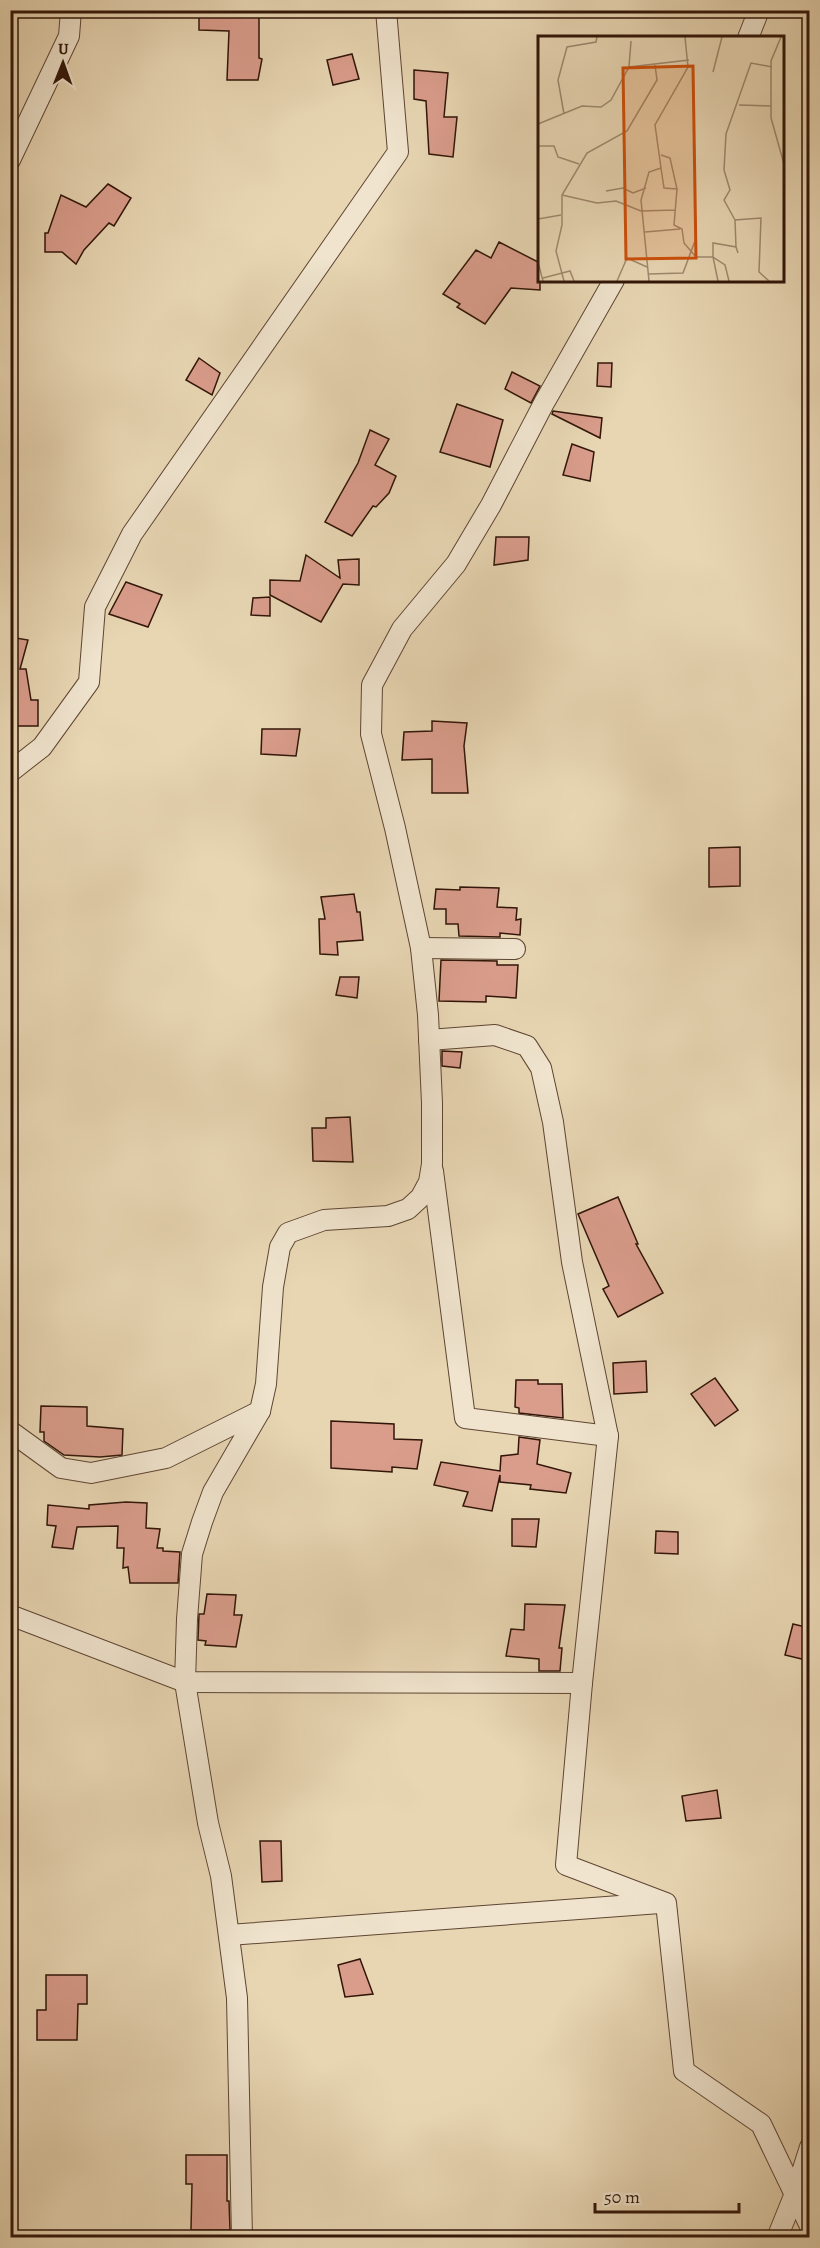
<svg xmlns="http://www.w3.org/2000/svg" width="820" height="2248" viewBox="0 0 820 2248" font-family="Alegreya,serif">
<style>
.building{fill:#da9d8c;stroke:#311508;stroke-width:1.5}
.lines{fill:none;stroke-linecap:round;stroke-linejoin:round}
.street-casing{stroke:#5f4533;stroke-width:22}
.street{stroke:#f0e4ce;stroke-width:20}
.inset-road{fill:none;stroke:#9f896f;stroke-width:1.5}
.view{fill:#cd4f0b;fill-opacity:0.15;stroke:#cd4f0b;stroke-width:3}
.inset-edge{fill:none;stroke:#311508;stroke-width:3}
</style>
<rect width="100%" height="100%" fill="#e8d6b3"/>
<filter id="stains"><feTurbulence type="fractalNoise" baseFrequency=".00333" numOctaves="4"/><feColorMatrix values="0 0 0 0 .2 0 0 0 0 .09 0 0 0 0 .02 0 0 0 .5 -.17"/></filter>
<radialGradient id="worn" r=".72"><stop offset=".6" stop-color="#630" stop-opacity="0"/><stop offset="1" stop-color="#630" stop-opacity=".3"/></radialGradient>
<g class="building">
<polygon points="199,10 259,11 259,58 262,59 258,80 227,80 229,31 199,30"/>
<polygon points="352,54 359,79 333,85 327,60"/>
<polygon points="414,70 448,73 444,117 457,117 453,157 429,154 426,101 414,99"/>
<polygon points="108,184 131,198 114,226 109,223 84,250 76,264 62,252 45,252 45,233 48,233 61,195 86,207"/>
<polygon points="499,242 540,263 540,290 511,288 485,324 457,307 460,304 443,294 476,250 491,258"/>
<polygon points="199,358 220,373 212,395 186,380"/>
<polygon points="598,363 612,363 611,387 597,386"/>
<polygon points="512,372 540,386 531,403 505,389"/>
<polygon points="457,404 503,420 490,467 440,452"/>
<polygon points="553,411 602,418 600,438 552,414"/>
<polygon points="370,430 389,439 375,465 396,476 389,493 376,507 373,506 352,536 325,522 358,463"/>
<polygon points="572,444 594,452 590,481 563,475"/>
<polygon points="496,537 529,537 528,560 494,565"/>
<polygon points="306,555 340,578 338,560 359,559 359,585 343,584 321,622 270,595 270,580 300,581"/>
<polygon points="126,582 162,595 148,627 109,614"/>
<polygon points="270,597 270,616 251,615 253,598"/>
<polygon points="10,637 28,640 20,669 26,669 31,700 38,700 38,726 10,726"/>
<polygon points="432,721 467,723 464,746 468,793 432,793 432,759 402,760 404,732 432,731"/>
<polygon points="262,729 300,729 296,756 261,754"/>
<polygon points="740,847 740,886 709,887 709,848"/>
<polygon points="460,887 499,888 497,907 517,908 516,920 521,919 520,935 500,933 500,937 459,936 458,924 446,924 446,909 434,909 436,889 460,890"/>
<polygon points="354,894 357,912 360,912 363,940 337,942 338,955 320,954 319,919 325,919 321,897"/>
<polygon points="441,960 497,961 497,965 518,965 516,998 486,996 486,1002 439,1001"/>
<polygon points="340,977 359,977 357,998 336,995"/>
<polygon points="442,1051 462,1052 460,1068 442,1066"/>
<polygon points="350,1117 353,1162 313,1161 312,1128 326,1128 326,1118"/>
<polygon points="618,1197 638,1244 636,1244 663,1293 618,1317 603,1289 609,1286 578,1214"/>
<polygon points="646,1361 647,1392 614,1394 613,1363"/>
<polygon points="715,1378 738,1410 715,1426 691,1394"/>
<polygon points="516,1380 538,1380 538,1384 562,1384 563,1418 519,1413 519,1408 515,1407"/>
<polygon points="41,1406 87,1407 87,1426 123,1429 122,1455 100,1457 64,1455 44,1441 44,1432 40,1432"/>
<polygon points="331,1421 394,1424 394,1439 422,1440 417,1469 392,1467 392,1472 331,1468"/>
<polygon points="519,1437 540,1440 537,1464 571,1473 566,1493 530,1489 531,1485 500,1482 500,1475 492,1511 463,1506 468,1492 434,1485 441,1462 500,1471 501,1456 518,1454"/>
<polygon points="126,1502 147,1503 146,1528 160,1529 157,1548 163,1548 163,1551 180,1552 178,1583 130,1583 128,1567 123,1568 124,1548 117,1548 118,1526 77,1527 73,1549 52,1547 56,1526 47,1525 48,1505 89,1509 89,1505"/>
<polygon points="512,1519 539,1519 536,1547 512,1546"/>
<polygon points="656,1531 678,1532 678,1554 655,1553"/>
<polygon points="207,1594 236,1595 234,1615 242,1615 236,1647 205,1645 206,1641 198,1640 199,1614 204,1614"/>
<polygon points="525,1604 565,1605 559,1648 562,1648 560,1671 539,1671 539,1659 506,1656 511,1629 524,1630"/>
<polygon points="793,1624 810,1628 810,1661 785,1655"/>
<polygon points="717,1790 721,1818 686,1821 682,1796"/>
<polygon points="260,1841 281,1841 282,1881 262,1882"/>
<polygon points="360,1959 373,1994 345,1997 338,1965"/>
<polygon points="46,1975 87,1975 87,2004 78,2004 77,2040 37,2040 37,2010 46,2010"/>
<polygon points="186,2155 227,2155 227,2201 229,2201 230,2230 191,2230 192,2184 186,2184"/>
</g>
<g class="lines">
<g class="street-casing">
<g id="street">
<polyline points="748,38 759,10"/>
<polyline points="10,160 69,36 71,10"/>
<polyline points="10,772 42,747 89,682 95,607 132,534 398,152 386,10"/>
<polyline points="421,948 515,949"/>
<polyline points="429,1040 495,1035 527,1046 541,1068 553,1122 572,1262 608,1436 582,1683 566,1865 666,1903 684,2071 761,2124 810,2226"/>
<polyline points="433,1171 465,1418 608,1436"/>
<polyline points="10,1431 61,1468 91,1473 166,1458 260,1411"/>
<polyline points="10,1615 185,1682 582,1683"/>
<polyline points="229,1935 660,1903"/>
<polyline points="242,2238 237,1998 221,1876 208,1823 185,1682 187,1619 192,1554 202,1522 213,1492 260,1411 266,1384 273,1287 280,1247 288,1233 324,1220 388,1216 408,1209 421,1197 429,1182 432,1164 432,1103 428,1015 421,948 395,828 371,734 372,685 402,629 456,564 491,505 544,403 614,280"/>
<polyline points="777,2238 796,2191 810,2147"/>
</g>
</g>
<use href="#street" class="street"/>
</g>
<g transform="translate(538 36)">
<rect width="246" height="246" fill="#e8d6b3"/>
<path class="inset-road" d="M243,1L233,25V82L246,128M91,31L93,5M175,36L184,1M201,69L233,70M26,78L20,44L29,11L58,6L59,1M0,88L44,70L63,71L73,64L91,31L151,24M0,110H16L20,121L41,128M123,119L132,122L139,153L136,189L144,193L146,207L158,221H175L180,245M123,132L126,152L139,153M68,155L85,152L95,157L108,152M24,159L59,167L78,165L103,175L137,174M0,183L23,179M197,184L186,164L192,154L186,134L188,98L213,27L234,31M107,196L142,193M198,211L197,184L223,182L221,236L231,245M0,226L5,245M111,238L145,237L157,205M5,242L32,235L36,245M26,245L18,215L24,189V159L49,117L89,95L119,44L117,29M79,245L89,222L109,231M111,245L103,164L111,136L123,132L117,89L150,31L147,1M191,245L187,229L175,221V207L198,211L200,217"/>
<path class="view" d="M155,30L158,222L88,223L85,32Z"/>
<rect width="246" height="246" class="inset-edge"/>
</g>
<rect width="820" height="2248" fill="none" stroke="#e8d6b3" stroke-width="36"/>
<rect x="12" y="12" width="796" height="2224" fill="none" stroke="#311508" stroke-width="3"/>
<rect x="18" y="18" width="784" height="2212" fill="none" stroke="#311508" stroke-width="1.5"/>
<g transform="translate(63 63) rotate(1)" stroke="#f0e4ce" stroke-width="4.5" paint-order="stroke">
<path d="M0-4.5L10 22L0 15L-10 22Z" fill="#311508"/>
<text y="-9" font-size="16" font-weight="bold" text-anchor="middle" fill="#311508">U</text>
</g>
<path d="M595 2203v9h144v-9" fill="none" stroke="#311508" stroke-width="3"/>
<text x="604" y="2203" font-size="18" fill="#311508" stroke="#f0e4ce" stroke-width="4.5" paint-order="stroke">50 m</text>
<rect width="100%" height="100%" filter="url(#stains)"/>
<rect width="100%" height="100%" fill="url(#worn)"/>
</svg>
